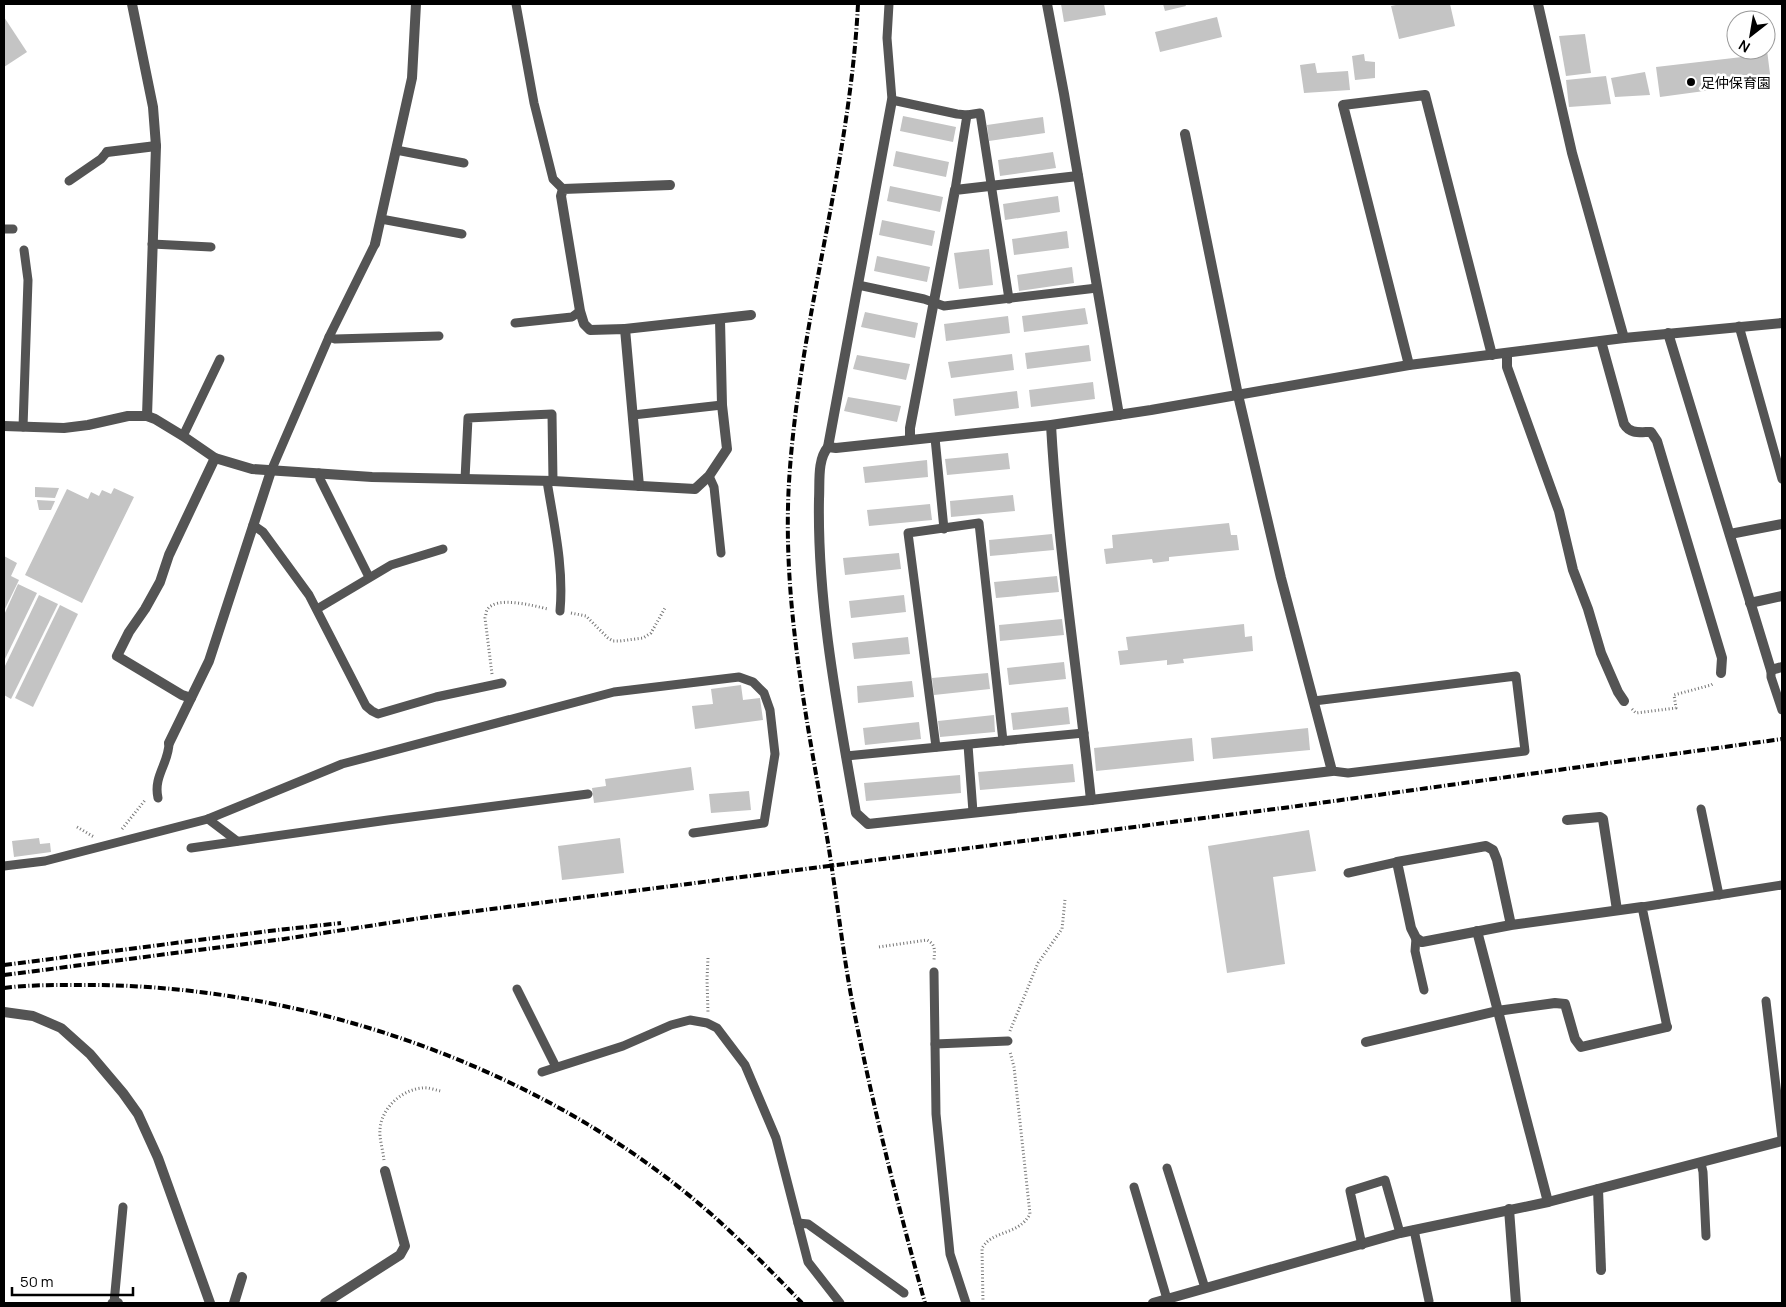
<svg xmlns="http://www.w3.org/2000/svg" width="1786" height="1307" viewBox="0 0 1786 1307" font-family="Manrope,'Noto Sans JP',sans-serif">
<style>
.building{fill:#c4c4c4}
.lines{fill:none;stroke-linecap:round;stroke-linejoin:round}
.path{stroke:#767676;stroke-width:3;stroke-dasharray:1 2.5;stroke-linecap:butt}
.service{stroke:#545454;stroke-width:9}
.minor{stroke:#545454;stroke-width:10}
.rail{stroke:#000;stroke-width:4;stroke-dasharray:8 2.5 1 2.5;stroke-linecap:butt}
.poi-dot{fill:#000;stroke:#fff;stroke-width:2}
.labels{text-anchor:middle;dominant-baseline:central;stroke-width:5;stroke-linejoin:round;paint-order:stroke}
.poi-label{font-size:14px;fill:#000;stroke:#fff;text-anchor:start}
</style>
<rect width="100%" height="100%" fill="#fff"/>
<g class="building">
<polygon points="1061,4 1104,4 1106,15 1064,22"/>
<polygon points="1163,4 1185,4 1186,6 1165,11"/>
<polygon points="1401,4 1450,4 1455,26 1399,39 1391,6"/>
<polygon points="4,17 27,52 4,67"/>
<polygon points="1217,17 1222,37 1160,52 1155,32"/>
<polygon points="1585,34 1591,73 1566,76 1559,36"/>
<polygon points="1743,50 1767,50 1771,82 1660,97 1656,67 1742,57"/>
<polygon points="1364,54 1365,61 1375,62 1375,78 1355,80 1352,56"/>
<polygon points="1315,63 1317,73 1348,71 1350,90 1304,93 1300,65"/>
<polygon points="1645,72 1650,95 1615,97 1611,78"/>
<polygon points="1606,76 1611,104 1569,107 1566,80"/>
<polygon points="903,116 956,127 953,142 900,131"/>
<polygon points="1043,117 1045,133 989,141 987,125"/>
<polygon points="896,151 949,162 946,177 893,166"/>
<polygon points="1053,152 1056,168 1000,176 998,160"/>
<polygon points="890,186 943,197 940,212 887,201"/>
<polygon points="1058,196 1060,212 1005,220 1003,204"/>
<polygon points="882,220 935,231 932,246 879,235"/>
<polygon points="1067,231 1069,248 1014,255 1012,239"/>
<polygon points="989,249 993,285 959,289 954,253"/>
<polygon points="877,256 930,267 927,282 874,271"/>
<polygon points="1072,267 1074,283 1019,291 1017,275"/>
<polygon points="1085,308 1088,324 1024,332 1022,316"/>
<polygon points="865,312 918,323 915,338 861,327"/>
<polygon points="1008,316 1010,333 946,341 944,324"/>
<polygon points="1089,345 1091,361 1027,369 1025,353"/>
<polygon points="1012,354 1014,370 951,378 948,362"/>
<polygon points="857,355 910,364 906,380 853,369"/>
<polygon points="1093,382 1095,399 1031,407 1029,390"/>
<polygon points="1017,391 1019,408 955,416 953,399"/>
<polygon points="848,397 901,406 897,422 844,411"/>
<polygon points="1008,453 1010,469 947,475 945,459"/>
<polygon points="927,460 928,477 865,483 863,467"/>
<polygon points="35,487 59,488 55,498 35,497"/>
<polygon points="114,488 134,497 82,603 25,575 67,489 88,499 91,492 99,496 102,490 111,494"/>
<polygon points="1013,495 1015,511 951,517 950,501"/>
<polygon points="37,500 55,501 51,510 39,510"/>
<polygon points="930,504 932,520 869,526 867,510"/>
<polygon points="1229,523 1231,535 1237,535 1239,550 1169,557 1169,561 1153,563 1152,559 1106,564 1104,549 1113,548 1112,535"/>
<polygon points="1052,534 1054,550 990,556 989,540"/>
<polygon points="899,553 901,569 845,575 843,558"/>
<polygon points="4,556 17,563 11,576 19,580 4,611"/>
<polygon points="1057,576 1059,592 996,598 994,582"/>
<polygon points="18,584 37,593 4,661 4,615"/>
<polygon points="39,595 58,604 11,699 4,695 4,668"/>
<polygon points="904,595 906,612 851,618 849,601"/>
<polygon points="60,605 78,614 33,707 15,698"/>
<polygon points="1062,619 1064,635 1000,641 999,625"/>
<polygon points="1244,624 1245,637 1252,636 1253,651 1183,659 1184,663 1167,665 1167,660 1120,665 1118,651 1128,650 1126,637"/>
<polygon points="908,637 910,654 854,659 852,643"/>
<polygon points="1064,662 1066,679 1009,685 1007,668"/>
<polygon points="988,673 990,689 934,695 932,678"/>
<polygon points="912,681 914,697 858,703 857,686"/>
<polygon points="741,685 743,700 760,698 763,720 695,729 692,706 713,704 711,689"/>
<polygon points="1068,707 1070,724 1013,730 1011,713"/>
<polygon points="994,715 995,732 940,737 938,721"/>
<polygon points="919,722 921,739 865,745 863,728"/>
<polygon points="1308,728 1310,750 1213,759 1211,738"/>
<polygon points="1192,738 1194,761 1096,771 1094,748"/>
<polygon points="1073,764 1075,782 980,790 978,772"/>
<polygon points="691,767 694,790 594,803 592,788 606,786 605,779"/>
<polygon points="960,775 961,793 866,801 864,783"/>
<polygon points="749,791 751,810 711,813 709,794"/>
<polygon points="1309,830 1316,871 1273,877 1285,964 1227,973 1208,846"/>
<polygon points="39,838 40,844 50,843 51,852 14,857 12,841"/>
<polygon points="620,838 624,873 562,880 558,846"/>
</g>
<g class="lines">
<g class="path">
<polyline points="571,613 586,616 608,638 613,641 620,641 643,638 651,633 665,608"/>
<path d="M492,674L485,618C486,615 486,612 487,610C496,595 534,606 548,609"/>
<polyline points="1632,709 1636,713 1676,708 1674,695 1711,685 1714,683"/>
<polyline points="77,827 94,837"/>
<polyline points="122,829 146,799"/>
<path d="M879,947L927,940C937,945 934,952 934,962"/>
<polyline points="708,958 707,979 708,1013"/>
<polyline points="1010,1031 1038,963 1062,929 1065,900"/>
<path d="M384,1160C383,1150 379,1138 380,1129C382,1107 402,1090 422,1088C428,1087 435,1090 441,1091"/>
<path d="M983,1303L982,1248C994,1229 1018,1236 1030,1214L1014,1067L1010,1052"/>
</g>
<g class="service">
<polyline points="516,4 534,103 553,179 563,189"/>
<polyline points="889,4 887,38 892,100 957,114 967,115 980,113 1009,299"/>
<polyline points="396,150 464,163"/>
<polyline points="69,181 101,159 107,152"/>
<polyline points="955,190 967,115"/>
<polyline points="381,219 462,234"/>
<polyline points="4,229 13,229"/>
<polyline points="152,244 211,247"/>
<polyline points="858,285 924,299 944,306 1097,288"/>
<polyline points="515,323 572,317 580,311"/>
<polyline points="1739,326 1782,479"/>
<polyline points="329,337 335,339 439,336"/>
<polyline points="633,415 722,405"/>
<polyline points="23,427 28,280 24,250"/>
<polyline points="183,436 220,359"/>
<polyline points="935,438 944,529"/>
<polyline points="271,471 329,337 375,244"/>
<polyline points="319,473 320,479 369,577"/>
<polyline points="709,476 714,487 721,553"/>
<polyline points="465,479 468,418 552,414 553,481"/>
<path d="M547,481C554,525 564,567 560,611"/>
<polyline points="253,525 263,532 309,595 366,706 372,711 378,714 436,697 502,683"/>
<polyline points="317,609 391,565 443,549"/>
<polyline points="1771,670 1771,677 1782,710"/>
<polyline points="1314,701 1516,676 1525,751 1348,773 1332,771"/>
<polyline points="968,745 973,812"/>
<polyline points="936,747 908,533 979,523 1003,741"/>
<polyline points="846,756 1084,733"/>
<path d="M158,798C153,776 169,763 169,743"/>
<polyline points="1701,809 1719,895"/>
<polyline points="208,819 237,841"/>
<polyline points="191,848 388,820 588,794"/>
<polyline points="4,866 45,861 208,819 342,764 614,692 739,677 753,682 764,693 770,710 775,754 764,823 693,833"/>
<polyline points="1348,873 1397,862"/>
<polyline points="1416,938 1415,951 1424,990"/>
<polyline points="934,972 936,1114 950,1254 966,1303"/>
<polyline points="517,989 556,1067"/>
<polyline points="1766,1001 1782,1138"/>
<polyline points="1667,1027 1642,907 1782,885"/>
<polyline points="935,1044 1008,1041"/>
<polyline points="542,1072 623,1046 671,1025 690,1020 707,1023 717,1028 745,1065 776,1138 808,1262 840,1303"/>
<polyline points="1701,1163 1703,1172 1706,1236"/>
<polyline points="1167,1168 1205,1288"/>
<polyline points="1134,1187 1167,1299"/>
<polyline points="798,1223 808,1224 904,1293"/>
<polyline points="1414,1230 1429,1301"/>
<polyline points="1362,1245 1350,1191 1385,1180 1400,1233"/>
<polyline points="112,1303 114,1303 123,1207"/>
</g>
<g class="minor">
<polyline points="132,4 153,107 156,146 147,416"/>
<polyline points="1047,4 1064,94 1119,415"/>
<polyline points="1538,4 1572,153 1624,338"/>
<path d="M892,100L828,447C817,460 820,482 819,499C817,604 838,710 856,813L868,824L1091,800L1332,771L1281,578L1238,395L1185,134"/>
<polyline points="107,152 156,146"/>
<polyline points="375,244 412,78 416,4"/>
<polyline points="625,329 751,315"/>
<polyline points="1668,333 1771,670 1782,667"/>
<path d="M1601,341L1624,424C1630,434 1639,432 1651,432L1657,441L1722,658L1721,673"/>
<polyline points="1507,354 1507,367 1559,511 1573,570 1588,609 1601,653 1618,692 1624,701"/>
<polyline points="1409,365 1343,105 1425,95 1492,355"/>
<path d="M1051,425C1058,550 1078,675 1091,800"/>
<polyline points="4,426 64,428 88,425 128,416 147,416 155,419 183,436 215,458 252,469 372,477 553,481 695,489 709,476 727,449 722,405 720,320"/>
<polyline points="910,440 910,428 955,190 1078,176"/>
<polyline points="828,447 836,448 1051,425 1151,410 1409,365 1624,338 1782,323"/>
<polyline points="639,486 625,329 590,330 584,324 580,311 561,196 563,189 670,185"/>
<polyline points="1730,534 1782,524"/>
<polyline points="1750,603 1782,596"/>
<polyline points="191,698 182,695 117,656 129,632 145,609 160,582 169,555 215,458"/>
<polyline points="169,743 209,661 271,471"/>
<polyline points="1567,820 1600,817 1603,819 1617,910"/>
<polyline points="1511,925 1497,860 1493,850 1486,846 1397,862 1411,928 1416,938 1422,942 1511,925 1642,907"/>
<polyline points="1477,931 1548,1202"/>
<polyline points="4,1012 33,1016 61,1028 90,1054 123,1093 138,1114 158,1158 210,1303"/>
<polyline points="1366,1042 1497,1011 1555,1003 1565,1004 1575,1039 1581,1047 1667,1027"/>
<polyline points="1598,1189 1601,1270"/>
<polyline points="1509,1209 1516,1303"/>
<polyline points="114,1303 118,1303"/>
<polyline points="234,1303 242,1277"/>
<polyline points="325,1303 400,1255 405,1246 385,1171"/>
<polyline points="1153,1303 1400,1233 1548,1202 1782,1141"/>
</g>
<g class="rail">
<path d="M858,4C850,165 799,321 789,482C782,602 807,720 827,837C836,891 842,947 852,1001C872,1102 897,1203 925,1303"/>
<polyline points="4,965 269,931 341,923"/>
<polyline points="4,975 284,939 421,918 1298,806 1782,739"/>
<path d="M4,988C27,985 51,985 75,985C295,982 535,1063 703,1207C738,1237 770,1270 802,1303"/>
</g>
</g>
<circle class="poi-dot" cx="1691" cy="82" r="5"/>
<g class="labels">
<g class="poi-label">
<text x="1701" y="82">足仲保育園</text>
</g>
</g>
<rect width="1786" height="1307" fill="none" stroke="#000000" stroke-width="10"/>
<g transform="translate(1751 35) rotate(211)"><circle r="24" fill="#ffffff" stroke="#999999"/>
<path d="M0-4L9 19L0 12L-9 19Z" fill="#000000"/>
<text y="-8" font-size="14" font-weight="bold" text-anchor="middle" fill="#000000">N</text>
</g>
<path d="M12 1287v8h121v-8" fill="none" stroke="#000000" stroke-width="2.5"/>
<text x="20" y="1287" font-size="15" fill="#000000" stroke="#ffffff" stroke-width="4" paint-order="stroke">50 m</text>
</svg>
